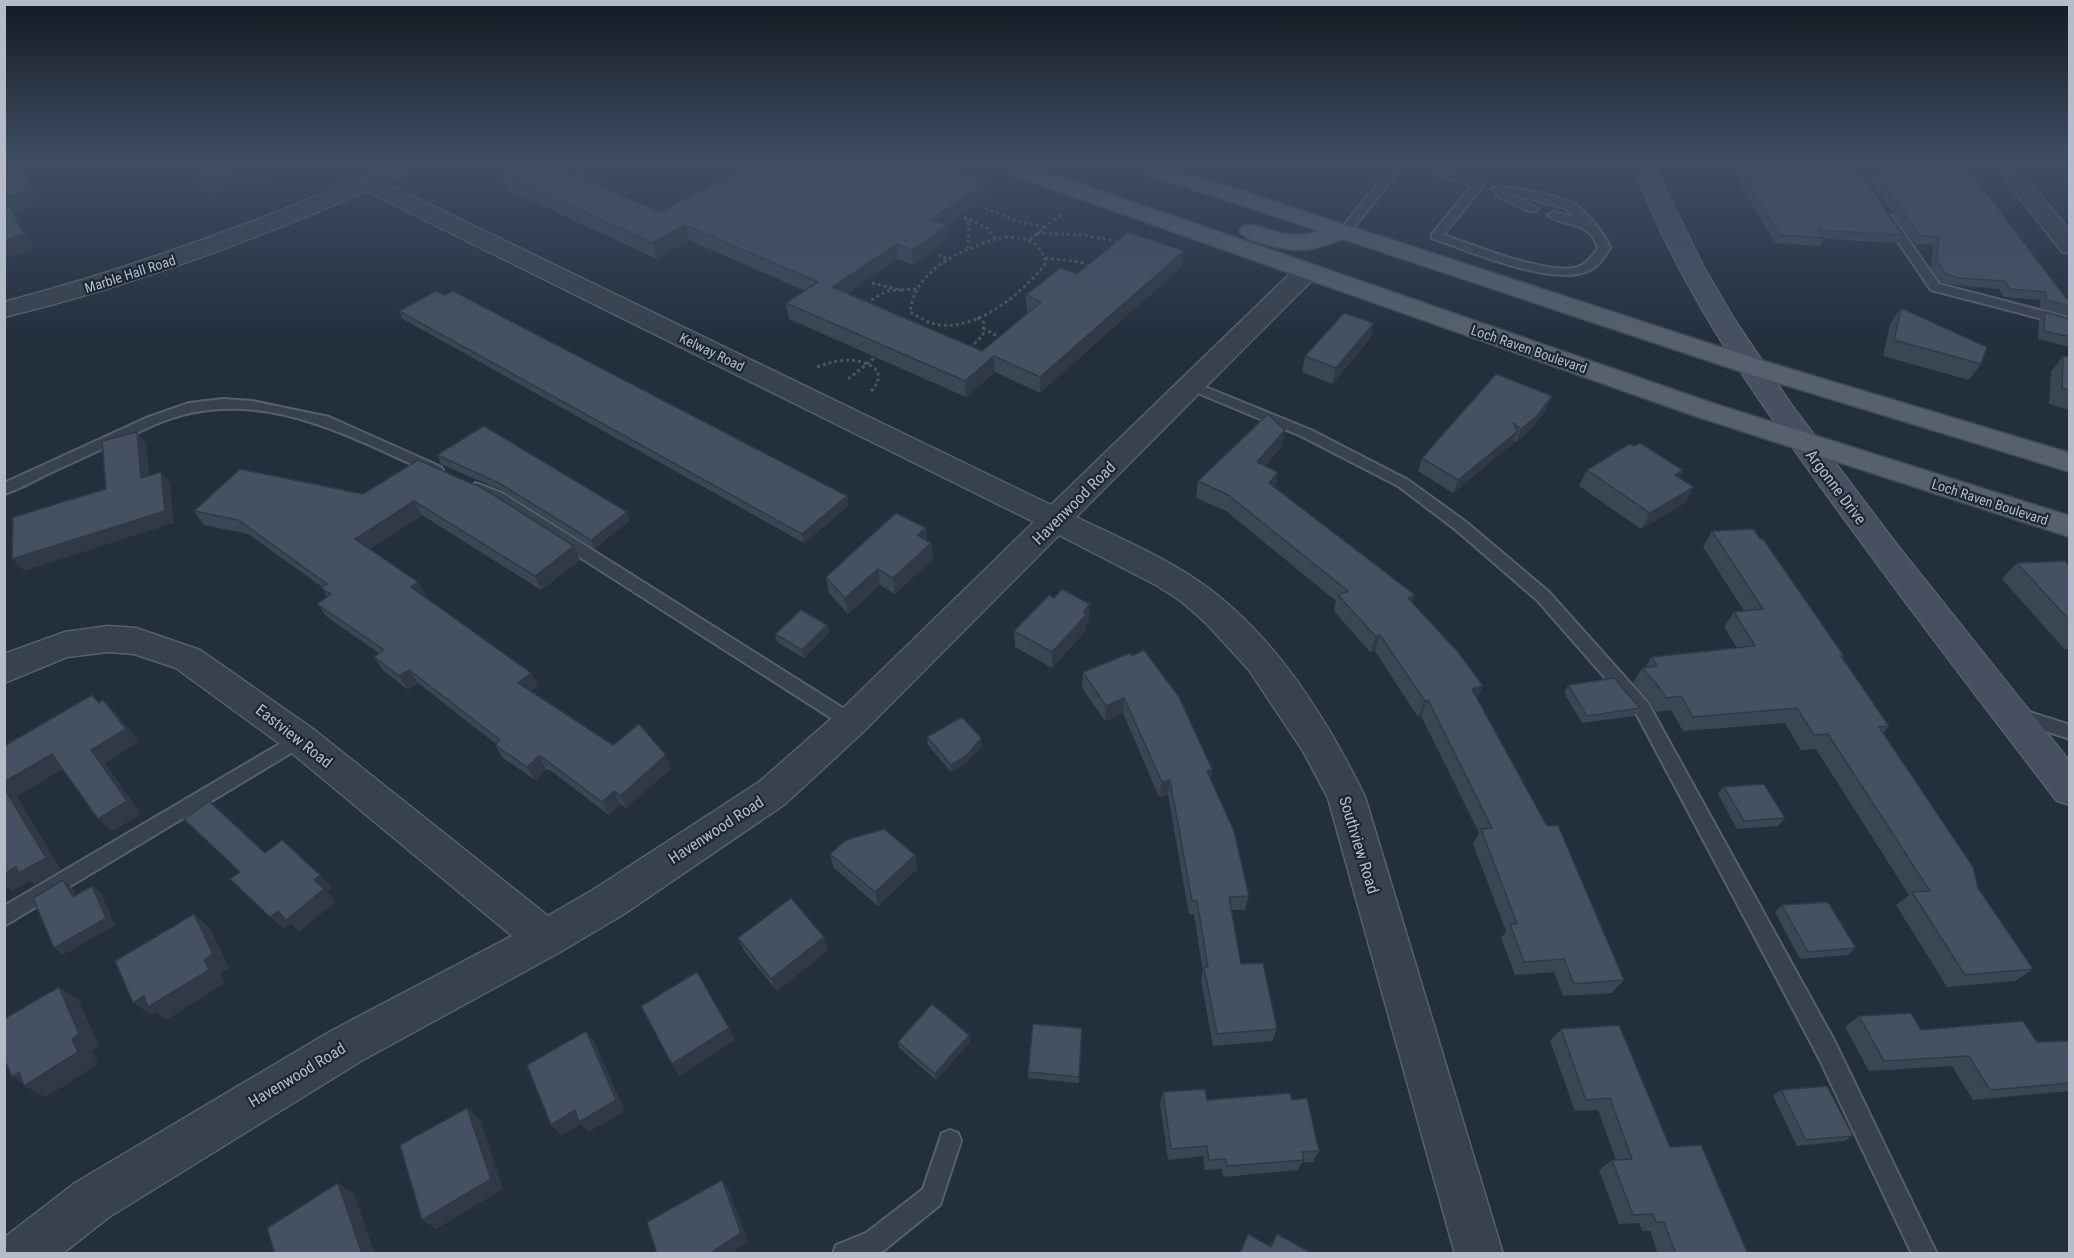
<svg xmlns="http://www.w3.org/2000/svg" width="2074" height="1258" viewBox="0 0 2074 1258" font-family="'Roboto Condensed',sans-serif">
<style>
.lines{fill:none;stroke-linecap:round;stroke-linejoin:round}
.service-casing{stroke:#565f6c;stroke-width:4}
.minor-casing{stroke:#565f6c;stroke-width:3}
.secondary-casing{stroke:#565f6c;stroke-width:3}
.primary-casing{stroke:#414a57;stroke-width:3}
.path{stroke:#44595c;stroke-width:3;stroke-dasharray:3 3;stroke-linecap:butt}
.service{fill:#38414e;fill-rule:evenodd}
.minor{fill:#38414e;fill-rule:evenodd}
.secondary{fill:#465061;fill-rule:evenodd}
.primary{fill:#56606e;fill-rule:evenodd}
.wall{fill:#3b4654}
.shaded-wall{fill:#303945}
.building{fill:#455162;stroke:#303945;stroke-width:1.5}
.labels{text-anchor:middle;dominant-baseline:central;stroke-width:4.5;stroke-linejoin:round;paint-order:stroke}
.far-street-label{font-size:14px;fill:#b4bcc9;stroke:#1d2633}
.street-label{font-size:16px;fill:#b4bcc9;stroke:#1d2633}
</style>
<rect width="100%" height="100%" fill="#242f3e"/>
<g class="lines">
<g class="service-casing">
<g id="service">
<path d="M1393,160H1403L1402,162L1441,169L1484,185L1443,235C1474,245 1548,276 1578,267C1587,264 1593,255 1598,248C1589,219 1566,229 1548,215L1554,212L1575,217L1565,208L1508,193L1538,209L1536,211H1528L1497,196V192L1491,189C1501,182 1560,197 1572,203C1586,210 1605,234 1610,248C1604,257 1598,267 1588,271C1553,287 1468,251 1432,238V234L1472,186L1435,174L1399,168L1393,179L1348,234H1340V230L1384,176Z"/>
<polygon points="1521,160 1536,160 1559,169 1554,172 1522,162"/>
<polygon points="1888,215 1892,216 1939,284 2070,318 2070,326 1931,290 1882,218"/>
<polygon points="1193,382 1311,430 1408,480 1466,522 1549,592 1648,703 1835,1042 1937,1254 1912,1254 1819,1058 1636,713 1537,600 1456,530 1398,486 1301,436 1188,389 1186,386 1188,383"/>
<path d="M223,399L252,401L329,417L441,467L443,470L441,473H431C342,433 252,382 154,425C119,441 85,457 50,473C35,480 20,489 4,494V483L146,418L189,403Z"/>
<polygon points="476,483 502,493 857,717 860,722 857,727 851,729 845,727 492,501 471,492 469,488"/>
<polygon points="2017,708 2070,725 2070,739 2011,720 2008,715 2011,710"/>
<polygon points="300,732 306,734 309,739 306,744 4,926 4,906"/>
<polygon points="950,1130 958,1133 961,1141 940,1205 883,1251 875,1254 833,1254 836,1245 866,1233 923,1189 942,1133"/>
</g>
</g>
<g class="minor-casing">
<g id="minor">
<path d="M401,160H429L426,165L385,183L1051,505L1298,266L1307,264L1316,266L1319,271L1316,276L1076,517C1117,537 1160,555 1198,581C1273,632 1326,717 1365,797L1503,1254H1455L1328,798L1303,751L1249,670L1205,622L1181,601L1156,585L1059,535L863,732L785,804L624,914L560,952L361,1061L109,1217L62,1254H4L5,1237L75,1183L331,1031L512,936L287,749L176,668L134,654L108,652L67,657L4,683V654L65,632L108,626L136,628L200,650L313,729L548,916L596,888L759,782L839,712L1034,522L366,191C249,242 129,287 4,317V302C141,266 272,217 401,160Z"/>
<polygon points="1990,160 2011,160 2070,231 2070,254 2062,252"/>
</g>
</g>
<g class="secondary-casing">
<path id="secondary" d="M1631,160H1651L1703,266L1732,316L1792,406L1897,545L2070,762V805L2057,801L2034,771C1964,680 1894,588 1827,495C1751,391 1675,281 1631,160Z"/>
</g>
<g class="primary-casing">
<g id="primary">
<polygon points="981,160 1012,160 1712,403 2070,516 2070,537 1692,415 984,165"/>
<path d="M1115,160H1147L1757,359L2070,453V472L1739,371L1343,239C1331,243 1315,250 1302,250C1287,250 1248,243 1239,231L1243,226C1257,223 1267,231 1281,233C1295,236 1306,235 1320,231L1118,165Z"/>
</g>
</g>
<g class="path">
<polyline points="985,208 1016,221 1045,227"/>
<polyline points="964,217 987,228 995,239"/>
<polyline points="965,217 969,226 968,248"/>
<polyline points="1037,233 1082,235 1120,242"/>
<path d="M1005,237C1027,238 1039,240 1046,263C1023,292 981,329 940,325C929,324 919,317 910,312C915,267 966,247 1005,237Z"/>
<polyline points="1030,239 1062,214"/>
<polyline points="938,255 948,259"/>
<polyline points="1045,258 1080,262 1090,267"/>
<polyline points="872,283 901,290 916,289"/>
<polyline points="866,303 887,291 901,290"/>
<polyline points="983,328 1001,338"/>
<polyline points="970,348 983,335 984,323 977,317"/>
<path d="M817,367C839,359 859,355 878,371V382L870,393"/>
<polyline points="848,379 878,355"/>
</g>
<use href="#service" class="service"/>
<use href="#minor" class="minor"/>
<use href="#secondary" class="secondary"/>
<use href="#primary" class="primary"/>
</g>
<g class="wall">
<polygon points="155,160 258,160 268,178 209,196 184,163 162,170"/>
<polygon points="507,160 635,160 592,183 661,212 988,196 947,225 948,240 913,265 898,259 848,293 982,351 1029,312 1027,311 1026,295 1077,274 1182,266 1040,393 995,372 966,397 789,319 786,303 805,291 689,240 657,259 506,189 500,174"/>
<polygon points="1728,160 1852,160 1902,235 1897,243 1824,239 1820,246 1775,243 1739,182"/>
<polygon points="1856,160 1961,160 2070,303 2070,310 2066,315 2040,308 2040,300 2004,297 1999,289 1954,285 1940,282 1931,268 1933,245 1915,244"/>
<polygon points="2064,160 2070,160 2070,166"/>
<polygon points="1901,308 1981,364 1969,380 1883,356 1890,324"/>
<polygon points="399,311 847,496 849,505 804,543 403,319"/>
<polygon points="2045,312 2070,319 2070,347 2038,339 2039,320"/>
<polygon points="1370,339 1332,384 1302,372 1305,356"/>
<polygon points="2063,356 2070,357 2070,410 2049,404 2051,372"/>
<polygon points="1546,410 1531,429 1516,442 1514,441 1512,444 1453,493 1418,471 1422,458"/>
<polygon points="1282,446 1265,466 1278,472 1275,488 1415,595 1412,603 1483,686 1477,698 1624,980 1612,993 1563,996 1554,972 1515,975 1501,938 1506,931 1473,844 1479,833 1421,716 1418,717 1375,651 1370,652 1334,611 1336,601 1226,511 1196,498 1198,481"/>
<polygon points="1634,446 1683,470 1679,477 1694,487 1685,503 1641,529 1579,486 1587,470"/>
<polygon points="437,455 630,520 594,549 503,491 441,464"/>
<polygon points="418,460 580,560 541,590 422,515 370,549 418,582 426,596 425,597 531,673 538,686 531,691 613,745 671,768 626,808 620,804 609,815 551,771 546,769 535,780 503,758 495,745 496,744 418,683 408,690 383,670 374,657 379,653 327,617 317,604 327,597 322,587 248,534 204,525 194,511 363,494"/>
<polygon points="926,528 927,541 931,543 933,559 895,594 880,585 848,614 829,593 826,577"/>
<polygon points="1712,531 1760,539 1844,656 1842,659 1889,726 1883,733 1978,888 2033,969 2015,981 1947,987 1896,905 1909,895 1816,749 1801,750 1785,723 1683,731 1671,710 1656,712 1650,702 1633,683 1642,668 1645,668 1652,657 1737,648 1724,627 1734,612 1744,611 1703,547"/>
<polygon points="2017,563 2070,567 2070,649 2064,649 2002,579"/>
<polygon points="1089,620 1086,624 1086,630 1052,668 1015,647 1014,631"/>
<polygon points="827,625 829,633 804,658 777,642 775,634"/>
<polygon points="1130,653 1212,769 1211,779 1249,896 1245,910 1231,910 1241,964 1277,1029 1272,1041 1213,1046 1201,980 1203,972 1194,914 1189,914 1168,795 1159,797 1123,713 1105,721 1082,688 1083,672"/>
<polygon points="1568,685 1640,708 1635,716 1582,723 1564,693"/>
<polygon points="927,737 982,746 967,762 951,772 928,745"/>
<polygon points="1724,787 1785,818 1778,826 1737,829 1718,794"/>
<polygon points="830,854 915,855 917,869 878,906 834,868"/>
<polygon points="1782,905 1856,948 1848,955 1800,959 1775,912"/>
<polygon points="738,938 828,950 777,991 744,951"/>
<polygon points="1859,1016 1921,1030 2037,1042 2070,1041 2070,1091 1973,1100 1952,1066 1869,1071 1845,1027"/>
<polygon points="1082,1028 1079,1083 1028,1078 1028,1072"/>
<polygon points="1561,1029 1670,1147 1748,1254 1658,1254 1650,1231 1642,1231 1639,1223 1619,1224 1599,1170 1612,1160 1616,1160 1598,1110 1575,1111 1550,1041"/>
<polygon points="969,1035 970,1042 936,1080 899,1048 898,1042"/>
<polygon points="1781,1090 1853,1136 1844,1141 1797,1146 1773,1096"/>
<polygon points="1163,1092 1207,1100 1292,1100 1319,1151 1313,1162 1302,1162 1298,1170 1223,1177 1222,1169 1205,1170 1203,1156 1168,1160 1160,1104"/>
<polygon points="1248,1234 1270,1246 1277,1234 1313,1254 1239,1254"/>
</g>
<g class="shaded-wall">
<polygon points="18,160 26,171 44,204 15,212 35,249 4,259 4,197"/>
<polygon points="156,160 183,160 184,163 162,170"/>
<polygon points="602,160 635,160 578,190 573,175"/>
<polygon points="260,163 268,178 209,196 201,181"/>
<polygon points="988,181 988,196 933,234 932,219"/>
<polygon points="685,225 689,240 657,259 652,243"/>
<polygon points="947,225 948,240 913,265 912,250"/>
<polygon points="897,244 898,259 835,302 832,287"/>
<polygon points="1184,251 1182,266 1040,393 1040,377"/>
<polygon points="1374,323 1370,339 1332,384 1336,368"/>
<polygon points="994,356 995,372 966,397 965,381"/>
<polygon points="1552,396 1546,410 1531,429 1516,442 1521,429"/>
<polygon points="1285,430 1282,446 1254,478 1257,462"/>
<polygon points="1518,431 1512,444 1453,493 1458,480"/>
<polygon points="137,432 146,444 151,490 141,478"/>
<polygon points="1683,470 1674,486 1675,475"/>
<polygon points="161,472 170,484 174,523 24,571 12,559"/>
<polygon points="1278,472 1275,488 1269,483"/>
<polygon points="1694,487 1685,503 1641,529 1650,513"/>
<polygon points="847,496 849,505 804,543 802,534"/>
<polygon points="414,501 422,515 364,553 355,539"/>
<polygon points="627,512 630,520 594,549 591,540"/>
<polygon points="926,528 927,544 917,535"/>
<polygon points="931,543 933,559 895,594 893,578"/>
<polygon points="574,546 580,560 541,590 535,576"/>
<polygon points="878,569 880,585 848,614 845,598"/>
<polygon points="418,582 426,596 419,601 411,587"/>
<polygon points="1415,595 1409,611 1408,598"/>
<polygon points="1090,604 1089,620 1086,624 1086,630 1052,668 1052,652"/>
<polygon points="827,625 829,633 804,658 802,650"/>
<polygon points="1380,635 1375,651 1370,652 1376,637"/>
<polygon points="409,670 418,683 408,690 399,676"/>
<polygon points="531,673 538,686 525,696 518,683"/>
<polygon points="1483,686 1475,701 1472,689"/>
<polygon points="1124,698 1123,713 1105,721 1106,706"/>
<polygon points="103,700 116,713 139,742 105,763 141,814 113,831 98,819 91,750"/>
<polygon points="1428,700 1421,716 1418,717 1425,701"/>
<polygon points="981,738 982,746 967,762 951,772 951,765"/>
<polygon points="52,754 67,767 17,796 61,870 35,885 30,881 13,891 4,885 4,874 16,867 4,788 4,782"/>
<polygon points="666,755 671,768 626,808 620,796"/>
<polygon points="539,756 546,769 535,780 527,767"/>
<polygon points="1212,769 1209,784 1207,771"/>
<polygon points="1170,780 1168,795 1159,797 1162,782"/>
<polygon points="614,791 620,804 609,815 602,802"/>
<polygon points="915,855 917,869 878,906 875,892"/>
<polygon points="320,875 332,888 327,892 336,902 299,932 291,924 283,929 270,917"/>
<polygon points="63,880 72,888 82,904 73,897"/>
<polygon points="92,886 101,893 115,925 63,955 54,948"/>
<polygon points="194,914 210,928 229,968 220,973 225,983 166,1020 156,1012 151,1015 133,1003 204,960"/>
<polygon points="824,937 828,950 777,991 771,979"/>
<polygon points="59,987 78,999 99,1046 92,1051 98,1064 46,1097 24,1086 26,1085 12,1077 72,1039"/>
<polygon points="729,1028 735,1040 679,1076 672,1064"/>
<polygon points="586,1031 595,1043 625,1111 589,1132 581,1124 561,1136 551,1125"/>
<polygon points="969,1035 970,1042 936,1080 935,1074"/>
<polygon points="467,1108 480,1119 503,1189 436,1229 422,1220"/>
<polygon points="722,1180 729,1190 748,1242 730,1254 709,1254"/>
<polygon points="338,1183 354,1193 375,1254 362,1254"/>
</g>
<g class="building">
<polygon points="4,160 18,160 34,189 4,197"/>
<polygon points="185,160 258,160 260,163 201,181"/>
<polygon points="507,160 602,160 573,175 661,212 756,160 929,160 988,181 932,219 947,225 912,250 897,244 832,287 982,351 1041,302 1026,295 1060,268 1077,274 1128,232 1184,251 1040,377 994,356 965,381 786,303 818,282 685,225 652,243 500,174"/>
<polygon points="1736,160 1852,160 1902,235 1819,230 1824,238 1779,235 1743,174"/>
<polygon points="1866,160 1961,160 2070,303 2070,306 2046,300 2046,292 2010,289 2004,281 1959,278 1946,274 1936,260 1939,237 1920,236"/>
<polygon points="4,197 24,234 4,240"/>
<polygon points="436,291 445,295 453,291 847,496 802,534 399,311"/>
<polygon points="1901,308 1987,347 1981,364 1894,340"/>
<polygon points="2045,312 2070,319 2070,337 2044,331"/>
<polygon points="1344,313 1374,323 1336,368 1305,356"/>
<polygon points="2063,356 2070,357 2070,390 2062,388"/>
<polygon points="1496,374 1552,396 1537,416 1521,429 1513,423 1518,431 1458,480 1422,458"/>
<polygon points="1268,414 1285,430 1257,462 1278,472 1269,483 1415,595 1408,598 1458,652 1483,686 1472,689 1547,826 1558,825 1624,980 1574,984 1564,959 1524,962 1510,924 1517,924 1481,829 1492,828 1428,700 1425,701 1380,635 1376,637 1338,595 1348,591 1228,495 1198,481"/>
<polygon points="484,426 627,512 591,540 499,483 437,455"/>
<polygon points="137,432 141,478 161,472 165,511 12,559 13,517 106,489 102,441"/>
<polygon points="1640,443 1683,470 1675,475 1694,487 1650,513 1587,470 1629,444 1634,446"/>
<polygon points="418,460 484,489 574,546 535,576 414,501 355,539 418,582 411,587 531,673 518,683 613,745 639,724 666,755 620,796 614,791 602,802 543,758 539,756 527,767 495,745 500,740 409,670 399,676 374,657 384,650 317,604 331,594 321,588 327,584 238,520 194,511 240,469 363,494"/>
<polygon points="896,513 926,528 917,535 931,543 893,578 878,569 845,598 826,577"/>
<polygon points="1754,529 1760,539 1763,539 1844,656 1841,656 1889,726 1879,727 1973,867 1978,888 2033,969 1965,975 1912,892 1930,891 1828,734 1814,735 1797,708 1693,717 1681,696 1666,698 1659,687 1642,668 1657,666 1652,657 1755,646 1734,612 1763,609 1712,531"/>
<polygon points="2065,561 2070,567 2070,621 2017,563"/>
<polygon points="1062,589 1090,604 1083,612 1087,614 1052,652 1014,631 1049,595 1054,598"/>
<polygon points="801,610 827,625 802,650 775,634"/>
<polygon points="1144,650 1179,697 1212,769 1207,771 1234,831 1249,896 1229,897 1241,964 1263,963 1277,1029 1217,1034 1204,967 1208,967 1197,901 1192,901 1170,780 1162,782 1124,698 1106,706 1083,672 1130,653 1132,656"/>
<polygon points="1614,678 1640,708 1587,716 1568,685"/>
<polygon points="92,695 99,703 103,700 126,729 91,750 127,801 98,819 52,754 4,782 4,743 6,745"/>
<polygon points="962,717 981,738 967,755 951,765 927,737"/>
<polygon points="1764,784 1785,818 1744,821 1724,787"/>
<polygon points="4,788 46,858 19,873 16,867 4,874"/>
<polygon points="209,801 265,853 282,840 320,875 314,880 324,889 286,920 278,911 270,917 230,879 240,872 184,819"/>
<polygon points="884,829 915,855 875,892 830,854 846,840"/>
<polygon points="63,880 73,897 92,886 106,918 54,948 33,898"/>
<polygon points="791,898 824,937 771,979 738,938"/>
<polygon points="1828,902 1856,948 1808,952 1782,905"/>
<polygon points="194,914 213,954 204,960 209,970 148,1007 144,996 133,1003 115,961"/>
<polygon points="697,972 729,1028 672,1064 641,1006"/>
<polygon points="59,987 79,1034 72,1039 78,1052 24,1086 19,1072 12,1077 4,1058 4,1019"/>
<polygon points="932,1004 969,1035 935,1074 898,1042"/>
<polygon points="1911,1013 1921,1030 2023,1021 2037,1042 2070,1041 2070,1083 1990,1090 1969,1056 1884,1061 1859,1016"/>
<polygon points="1033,1024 1082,1028 1079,1077 1028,1072"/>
<polygon points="1619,1025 1670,1147 1701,1145 1748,1254 1676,1254 1664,1222 1656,1222 1653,1214 1633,1215 1612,1160 1632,1159 1610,1098 1586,1100 1561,1029"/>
<polygon points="586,1031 616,1100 579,1122 575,1110 551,1125 527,1065"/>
<polygon points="1827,1086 1853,1136 1806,1140 1781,1090"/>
<polygon points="1205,1089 1207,1100 1290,1093 1292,1100 1307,1098 1319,1151 1302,1152 1304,1160 1227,1166 1226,1159 1209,1160 1207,1146 1171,1149 1163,1092"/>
<polygon points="467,1108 491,1179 422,1220 400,1145"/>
<polygon points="722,1180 741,1233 709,1254 657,1254 647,1222"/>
<polygon points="338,1183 362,1254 275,1254 267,1228"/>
<polygon points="1248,1234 1271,1247 1277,1234 1313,1254 1240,1254"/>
</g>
<linearGradient id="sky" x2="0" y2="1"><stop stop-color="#141a22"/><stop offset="0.48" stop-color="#3f4d63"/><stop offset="1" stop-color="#3f4d63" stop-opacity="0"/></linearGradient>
<rect width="2074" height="336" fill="url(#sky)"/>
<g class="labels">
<g class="far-street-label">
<text transform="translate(130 274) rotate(-18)">Marble Hall Road</text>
<text transform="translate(1529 349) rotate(19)">Loch Raven Boulevard</text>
<text transform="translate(712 352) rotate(26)">Kelway Road</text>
<text transform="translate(1990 502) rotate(18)">Loch Raven Boulevard</text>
</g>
<g class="street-label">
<text transform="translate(1836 487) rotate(53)">Argonne Drive</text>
<text transform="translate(1074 503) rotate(-45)">Havenwood Road</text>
<text transform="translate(294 736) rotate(38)">Eastview Road</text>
<text transform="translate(716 830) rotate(-33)">Havenwood Road</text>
<text transform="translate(1359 845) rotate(73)">Southview Road</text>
<text transform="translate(297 1075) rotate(-31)">Havenwood Road</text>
</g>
</g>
<rect width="2074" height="1258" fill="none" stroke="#b4bcc9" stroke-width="12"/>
</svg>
